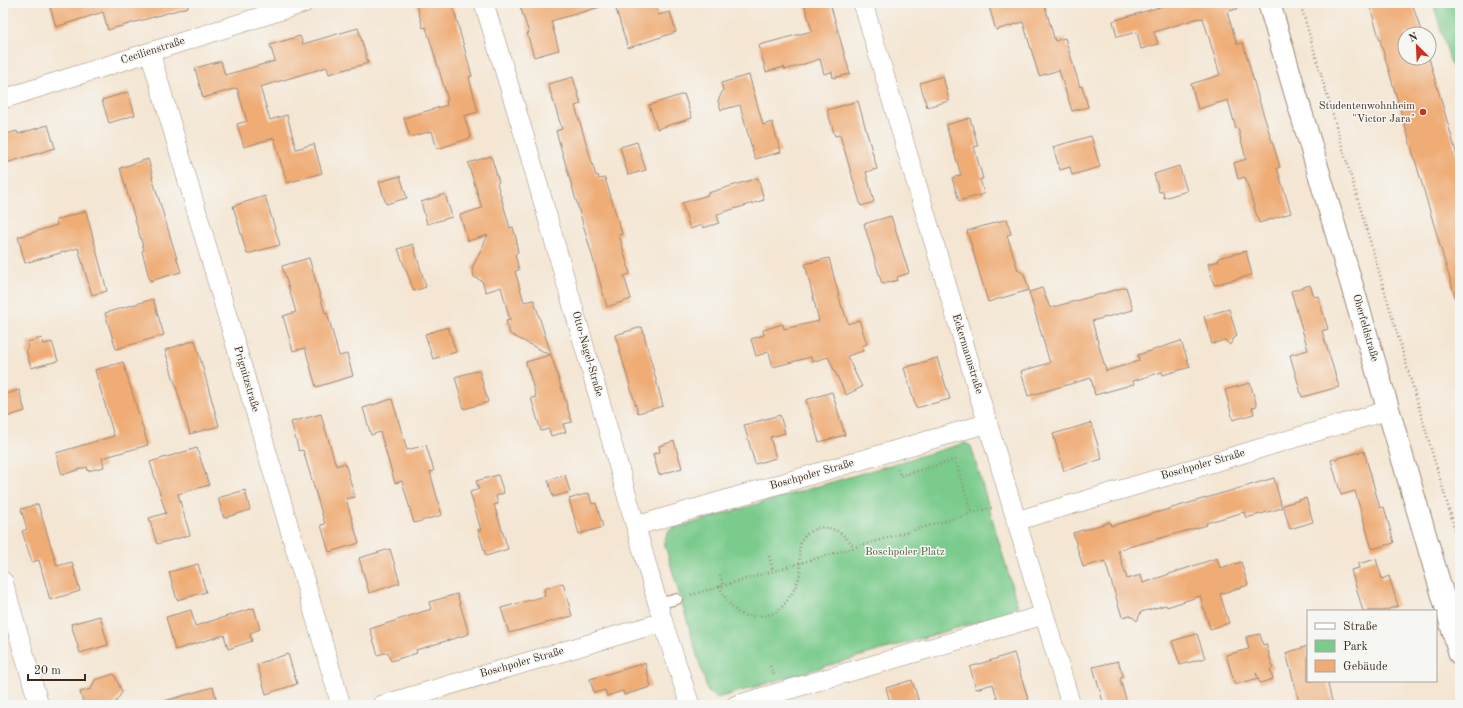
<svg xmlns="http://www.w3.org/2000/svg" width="1463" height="708" viewBox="0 0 1463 708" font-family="'Old Standard TT',serif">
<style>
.green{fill:#7acb8c;stroke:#5a7a55}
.building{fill:#efac75}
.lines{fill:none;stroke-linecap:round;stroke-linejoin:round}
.lane-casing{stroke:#988878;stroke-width:12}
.street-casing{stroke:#988878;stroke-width:20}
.secondary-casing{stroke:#988878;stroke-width:24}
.path{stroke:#988878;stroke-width:2.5;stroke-dasharray:1 3;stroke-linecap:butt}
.lane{stroke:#fff;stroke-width:10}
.street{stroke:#fff;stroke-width:19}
.secondary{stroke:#fff;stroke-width:22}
.poi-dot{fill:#c8321e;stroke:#f6f6f2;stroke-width:1.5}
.labels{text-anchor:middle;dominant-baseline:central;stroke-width:3;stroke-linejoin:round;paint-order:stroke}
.street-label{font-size:11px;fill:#3b2a1e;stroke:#f6f6f2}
.poi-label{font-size:11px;fill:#3b2a1e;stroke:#f6f6f2;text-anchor:end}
.park-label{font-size:11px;fill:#4e5a3f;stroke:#f6f6f2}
</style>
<rect width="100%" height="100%" fill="#f6f6f2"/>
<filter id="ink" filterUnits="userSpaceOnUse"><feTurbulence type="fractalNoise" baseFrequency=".025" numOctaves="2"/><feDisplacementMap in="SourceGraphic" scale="8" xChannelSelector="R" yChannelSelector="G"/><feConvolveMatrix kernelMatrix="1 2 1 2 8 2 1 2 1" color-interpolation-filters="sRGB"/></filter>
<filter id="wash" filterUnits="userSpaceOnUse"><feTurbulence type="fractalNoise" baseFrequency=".012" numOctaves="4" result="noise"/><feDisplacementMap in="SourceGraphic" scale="16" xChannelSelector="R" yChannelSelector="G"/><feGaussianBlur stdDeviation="0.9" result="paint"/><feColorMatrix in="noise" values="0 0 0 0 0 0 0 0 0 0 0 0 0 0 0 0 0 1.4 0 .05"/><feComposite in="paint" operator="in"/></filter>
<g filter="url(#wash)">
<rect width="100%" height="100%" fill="#f4e6d3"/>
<g class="green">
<polygon points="1433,3 1460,3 1460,94"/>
<polygon points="965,443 971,446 1018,607 1015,611 717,698 708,692 664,542 669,530"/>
</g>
<g id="blocks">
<g class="building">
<polygon points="49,3 188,3 188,7 108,30 103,12 56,27"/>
<polygon points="416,3 452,3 472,76 469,77 478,112 464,116 471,138 437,149 432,131 410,137 404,118 447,105 446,101 448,100 426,27 423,28"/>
<polygon points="519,3 599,3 600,7 551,21 559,50 534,57 527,33 529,33"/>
<polygon points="614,3 655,3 658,15 670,12 676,32 628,48"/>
<polygon points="817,3 830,3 850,74 833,78 832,72 824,74 820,59 785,70 784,67 766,72 759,45 812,31 805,6"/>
<polygon points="988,3 1044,3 1055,41 1065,38 1080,87 1082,86 1088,107 1072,111 1059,70 1039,76 1023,22 996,30"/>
<polygon points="1173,3 1241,3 1242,7 1227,12 1237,44 1243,43 1259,100 1280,167 1277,168 1291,213 1259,223 1245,177 1238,179 1234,163 1246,159 1238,128 1236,129 1228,100 1198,109 1191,84 1220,75 1203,18 1200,19 1199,18 1154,32 1158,44 1141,49 1137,32 1117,37 1113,21"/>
<polygon points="1369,3 1412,3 1422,34 1405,34 1405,58 1429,58 1460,166 1460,299 1456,300"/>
<polygon points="358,28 368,63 329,74 327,67 260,87 270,120 287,115 296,149 314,144 322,173 287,183 274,138 244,147 237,124 247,121 237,88 203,98 195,68 221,61 225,75 275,61 270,45 300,36 303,44"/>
<polygon points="749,75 763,125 772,122 781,152 755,159 740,105 721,110 718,101 723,90 721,83"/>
<polygon points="943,76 949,101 927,107 920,83"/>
<polygon points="573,77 581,104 575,106 596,176 598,175 599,179 605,178 622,234 619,235 630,274 624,276 631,299 607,307 556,131 562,129 548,84"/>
<polygon points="128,92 135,115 109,123 102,100"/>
<polygon points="684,94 692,118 657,129 649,105"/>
<polygon points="858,101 877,169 866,172 874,202 861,206 840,135 835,136 827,110"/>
<polygon points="970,118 978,146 974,147 983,179 980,179 984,194 959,201 952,178 961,175 946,125"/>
<polygon points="48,125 55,148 3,164 3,135 17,131 18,134"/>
<polygon points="1091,136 1100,167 1072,175 1070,167 1060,170 1053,147"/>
<polygon points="637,142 646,170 628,175 620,147"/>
<polygon points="491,156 499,182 497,183 510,228 513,227 517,242 516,242 518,252 515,254 519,270 515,271 524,302 534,300 572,422 563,424 566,432 551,436 549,429 541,431 531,398 536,397 526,362 550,355 510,334 506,321 510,320 501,287 486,292 482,281 474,277 472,268 488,235 468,241 460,215 482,208 468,163"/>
<polygon points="148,159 153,177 152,177 181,272 150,281 142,251 144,250 120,168"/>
<polygon points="1179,166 1187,191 1164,198 1163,191 1159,192 1154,174"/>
<polygon points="400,176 407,198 386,204 379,182"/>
<polygon points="758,178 764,200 717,214 719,223 703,228 702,225 690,229 682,203 708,195 708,193"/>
<polygon points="445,194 452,217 427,224 421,202"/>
<polygon points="265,196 280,245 247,254 233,206"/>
<polygon points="86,211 107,291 92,295 78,248 25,263 18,237 57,225 56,220"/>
<polygon points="891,216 909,273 897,277 898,280 882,284 864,224"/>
<polygon points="1007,219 1011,234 1007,235 1018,270 1024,274 1029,290 988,302 967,231"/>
<polygon points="413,244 426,287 414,291 398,249"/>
<polygon points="1246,251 1252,275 1214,285 1208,264 1219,261 1218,258"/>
<polygon points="309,258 325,313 327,312 339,356 347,354 353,376 316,387 305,348 293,351 283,316 296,312 282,266"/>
<polygon points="829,258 842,308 843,308 848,324 859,320 867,344 862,346 863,351 847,356 862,387 846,395 828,357 812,362 811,357 773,367 769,352 756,356 751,339 764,335 763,330 783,324 784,329 819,321 805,264"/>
<polygon points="1310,285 1314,297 1318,296 1328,329 1322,331 1339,387 1302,397 1290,355 1308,350 1291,291"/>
<polygon points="1126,287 1133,310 1092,321 1106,371 1139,361 1138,355 1181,341 1190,367 1163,375 1162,372 1133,381 1134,384 1095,395 1091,378 1028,396 1021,371 1050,363 1029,292 1042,288 1050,308"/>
<polygon points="153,299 164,335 116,349 105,313"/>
<polygon points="1229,309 1237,336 1234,338 1230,345 1225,340 1212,344 1204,316"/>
<polygon points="448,327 456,352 433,359 425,334"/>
<polygon points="642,327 663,406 638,413 615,335"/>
<polygon points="42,338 44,344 52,342 58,361 31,368 26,350 28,349 27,342"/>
<polygon points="195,340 219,426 190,434 165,350"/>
<polygon points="937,358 950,399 916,408 904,368"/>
<polygon points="123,362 148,445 102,458 104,467 88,471 87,467 62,475 56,453 114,436 95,370"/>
<polygon points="479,370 488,402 464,409 455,377"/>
<polygon points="1250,383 1257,406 1252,408 1254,414 1233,420 1225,390"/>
<polygon points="19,390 25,411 3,418 3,395"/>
<polygon points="832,392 845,435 819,442 806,400"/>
<polygon points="392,399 407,450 426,445 434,471 430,472 442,515 414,523 402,481 395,483 380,432 371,435 363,408"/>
<polygon points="321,414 336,466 345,463 355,497 346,499 359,543 329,552 321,525 325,524 303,450 299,451 291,422"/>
<polygon points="780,415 785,433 770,437 776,458 755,464 744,425"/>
<polygon points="1091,423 1102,459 1064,471 1053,434"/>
<polygon points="674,441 682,468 659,475 653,454 660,452 659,446"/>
<polygon points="197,448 209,485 178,494 190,535 157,544 149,518 166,513 150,462"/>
<polygon points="1364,451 1380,508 1384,507 1394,543 1372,549 1355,491 1341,495 1331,460"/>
<polygon points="498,475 504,493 496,496 498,504 494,505 508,549 486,556 478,530 481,530 470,492 479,489 476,481"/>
<polygon points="565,475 570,492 553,497 548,480"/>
<polygon points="1274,478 1282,508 1246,518 1244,512 1206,523 1207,525 1118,550 1127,579 1141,575 1143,583 1217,558 1220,568 1241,562 1248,585 1220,594 1229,623 1210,629 1200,596 1167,607 1166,605 1141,612 1137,621 1130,615 1122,617 1105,561 1083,567 1073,533 1110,522 1111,526"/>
<polygon points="245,490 250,510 224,518 218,498"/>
<polygon points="589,493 592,504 596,503 603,527 579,534 569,499"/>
<polygon points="1306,498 1313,522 1290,529 1283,505"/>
<polygon points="38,504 57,566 72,562 80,591 50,600 39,560 32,562 22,531 27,529 21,509"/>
<polygon points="390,549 400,583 369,593 359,558"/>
<polygon points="1376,559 1382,579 1389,576 1398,606 1383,611 1363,611 1351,570 1359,568 1358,564"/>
<polygon points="198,564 206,592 177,600 169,572"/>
<polygon points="563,583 572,616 509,633 501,608 545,596 544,589"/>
<polygon points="457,594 469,634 416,650 417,653 391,661 388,652 378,655 370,629 431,609 429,602"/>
<polygon points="254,608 260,629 250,633 252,641 228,649 224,635 175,650 166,617 191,610 195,626"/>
<polygon points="100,616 108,645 80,653 71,624"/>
<polygon points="1197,634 1205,658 1180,665 1172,641"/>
<polygon points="1260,634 1263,645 1266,644 1273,668 1270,669 1273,679 1260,683 1256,673 1258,678 1235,685 1226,655 1249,649 1246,637"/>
<polygon points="1308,646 1308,681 1327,681 1333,705 1300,705 1286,653"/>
<polygon points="1014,653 1029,702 1019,705 999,705 993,684 976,689 970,667"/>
<polygon points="288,654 297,684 266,694 257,664"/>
<polygon points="1118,661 1123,675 1120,680 1128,705 1104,705 1093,667"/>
<polygon points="645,663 651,687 624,695 623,691 607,696 605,690 594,693 590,679"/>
<polygon points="114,674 122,692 114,705 84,705 80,692 91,689 95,680"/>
<polygon points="912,680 920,705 891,705 886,688"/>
<polygon points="213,687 218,705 166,705 165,701"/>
</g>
</g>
</g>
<g filter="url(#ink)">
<use href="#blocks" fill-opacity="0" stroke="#988878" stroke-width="1"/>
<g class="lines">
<g class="lane-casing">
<polyline id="lane" points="658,604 677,599"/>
</g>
<g class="street-casing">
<g id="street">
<polyline points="484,3 524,135 663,622 690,705"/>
<polyline points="863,3 1071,705"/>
<polyline points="150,52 341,705"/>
<polyline points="3,99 304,3"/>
<polyline points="1016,521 1389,410"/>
<polyline points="636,526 988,423"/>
<polyline points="3,581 39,705"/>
<polyline points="382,705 663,622"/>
<polyline points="736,705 1044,615"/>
</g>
</g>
<g class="secondary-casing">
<polyline id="secondary" points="1269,3 1460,654"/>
</g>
<g class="path">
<polyline points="1300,3 1460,547"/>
<polyline points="898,469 900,476 955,460 972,513"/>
<polyline points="769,556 773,571"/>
<polyline points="720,575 723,585"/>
<path d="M719,586C728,602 735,619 756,616C763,616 771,615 777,611C786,606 799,583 800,573C801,562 797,553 801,542C803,536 807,533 813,530C830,522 844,534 854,547"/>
<polyline points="691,595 993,507"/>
<polyline points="770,666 774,675"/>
</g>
<use href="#lane" class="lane"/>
<use href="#street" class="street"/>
<use href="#secondary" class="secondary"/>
</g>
</g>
<circle class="poi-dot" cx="1423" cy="112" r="4"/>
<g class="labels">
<g class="street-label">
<text transform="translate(153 51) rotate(-18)">Cecilienstraße</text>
<text transform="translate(1365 328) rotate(74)">Oberfeldstraße</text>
<text transform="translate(587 354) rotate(74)">Otto-Nagel-Straße</text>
<text transform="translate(967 354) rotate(73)">Eckermannstraße</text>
<text transform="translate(246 379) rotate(74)">Prignitzstraße</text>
<text transform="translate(1203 465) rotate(-16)">Boschpoler Straße</text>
<text transform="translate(812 475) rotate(-16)">Boschpoler Straße</text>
<text transform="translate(522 663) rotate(-16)">Boschpoler Straße</text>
</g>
<g class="poi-label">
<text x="1415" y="106">Studentenwohnheim<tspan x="1415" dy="13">"Victor Jara"</tspan></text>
</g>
<g class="park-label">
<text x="905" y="552">Boschpoler Platz</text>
</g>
</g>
<rect width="1463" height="708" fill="none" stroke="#f6f6f2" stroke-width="16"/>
<rect x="1307" y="610" width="130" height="72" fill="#f6f6f2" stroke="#aba49d"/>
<rect x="1315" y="623" width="20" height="6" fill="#ffffff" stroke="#aba49d"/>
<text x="1343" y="630" font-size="12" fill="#3b2a1e">Straße</text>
<rect x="1315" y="640" width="20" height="12" fill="#7acb8c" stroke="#aba49d"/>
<text x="1343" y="650" font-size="12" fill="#3b2a1e">Park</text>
<rect x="1315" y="660" width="20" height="12" fill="#efac75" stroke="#aba49d"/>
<text x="1343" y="670" font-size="12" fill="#3b2a1e">Gebäude</text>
<g transform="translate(1417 46) rotate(336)"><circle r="19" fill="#f6f6f2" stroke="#aba49d"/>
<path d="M0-3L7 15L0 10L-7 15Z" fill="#c8321e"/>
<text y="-6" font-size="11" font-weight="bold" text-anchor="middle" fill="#3b2a1e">N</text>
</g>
<path d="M28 674v6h57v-6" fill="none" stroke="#3b2a1e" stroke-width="2"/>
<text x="34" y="674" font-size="12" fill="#3b2a1e" stroke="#f6f6f2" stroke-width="3" paint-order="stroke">20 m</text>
</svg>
